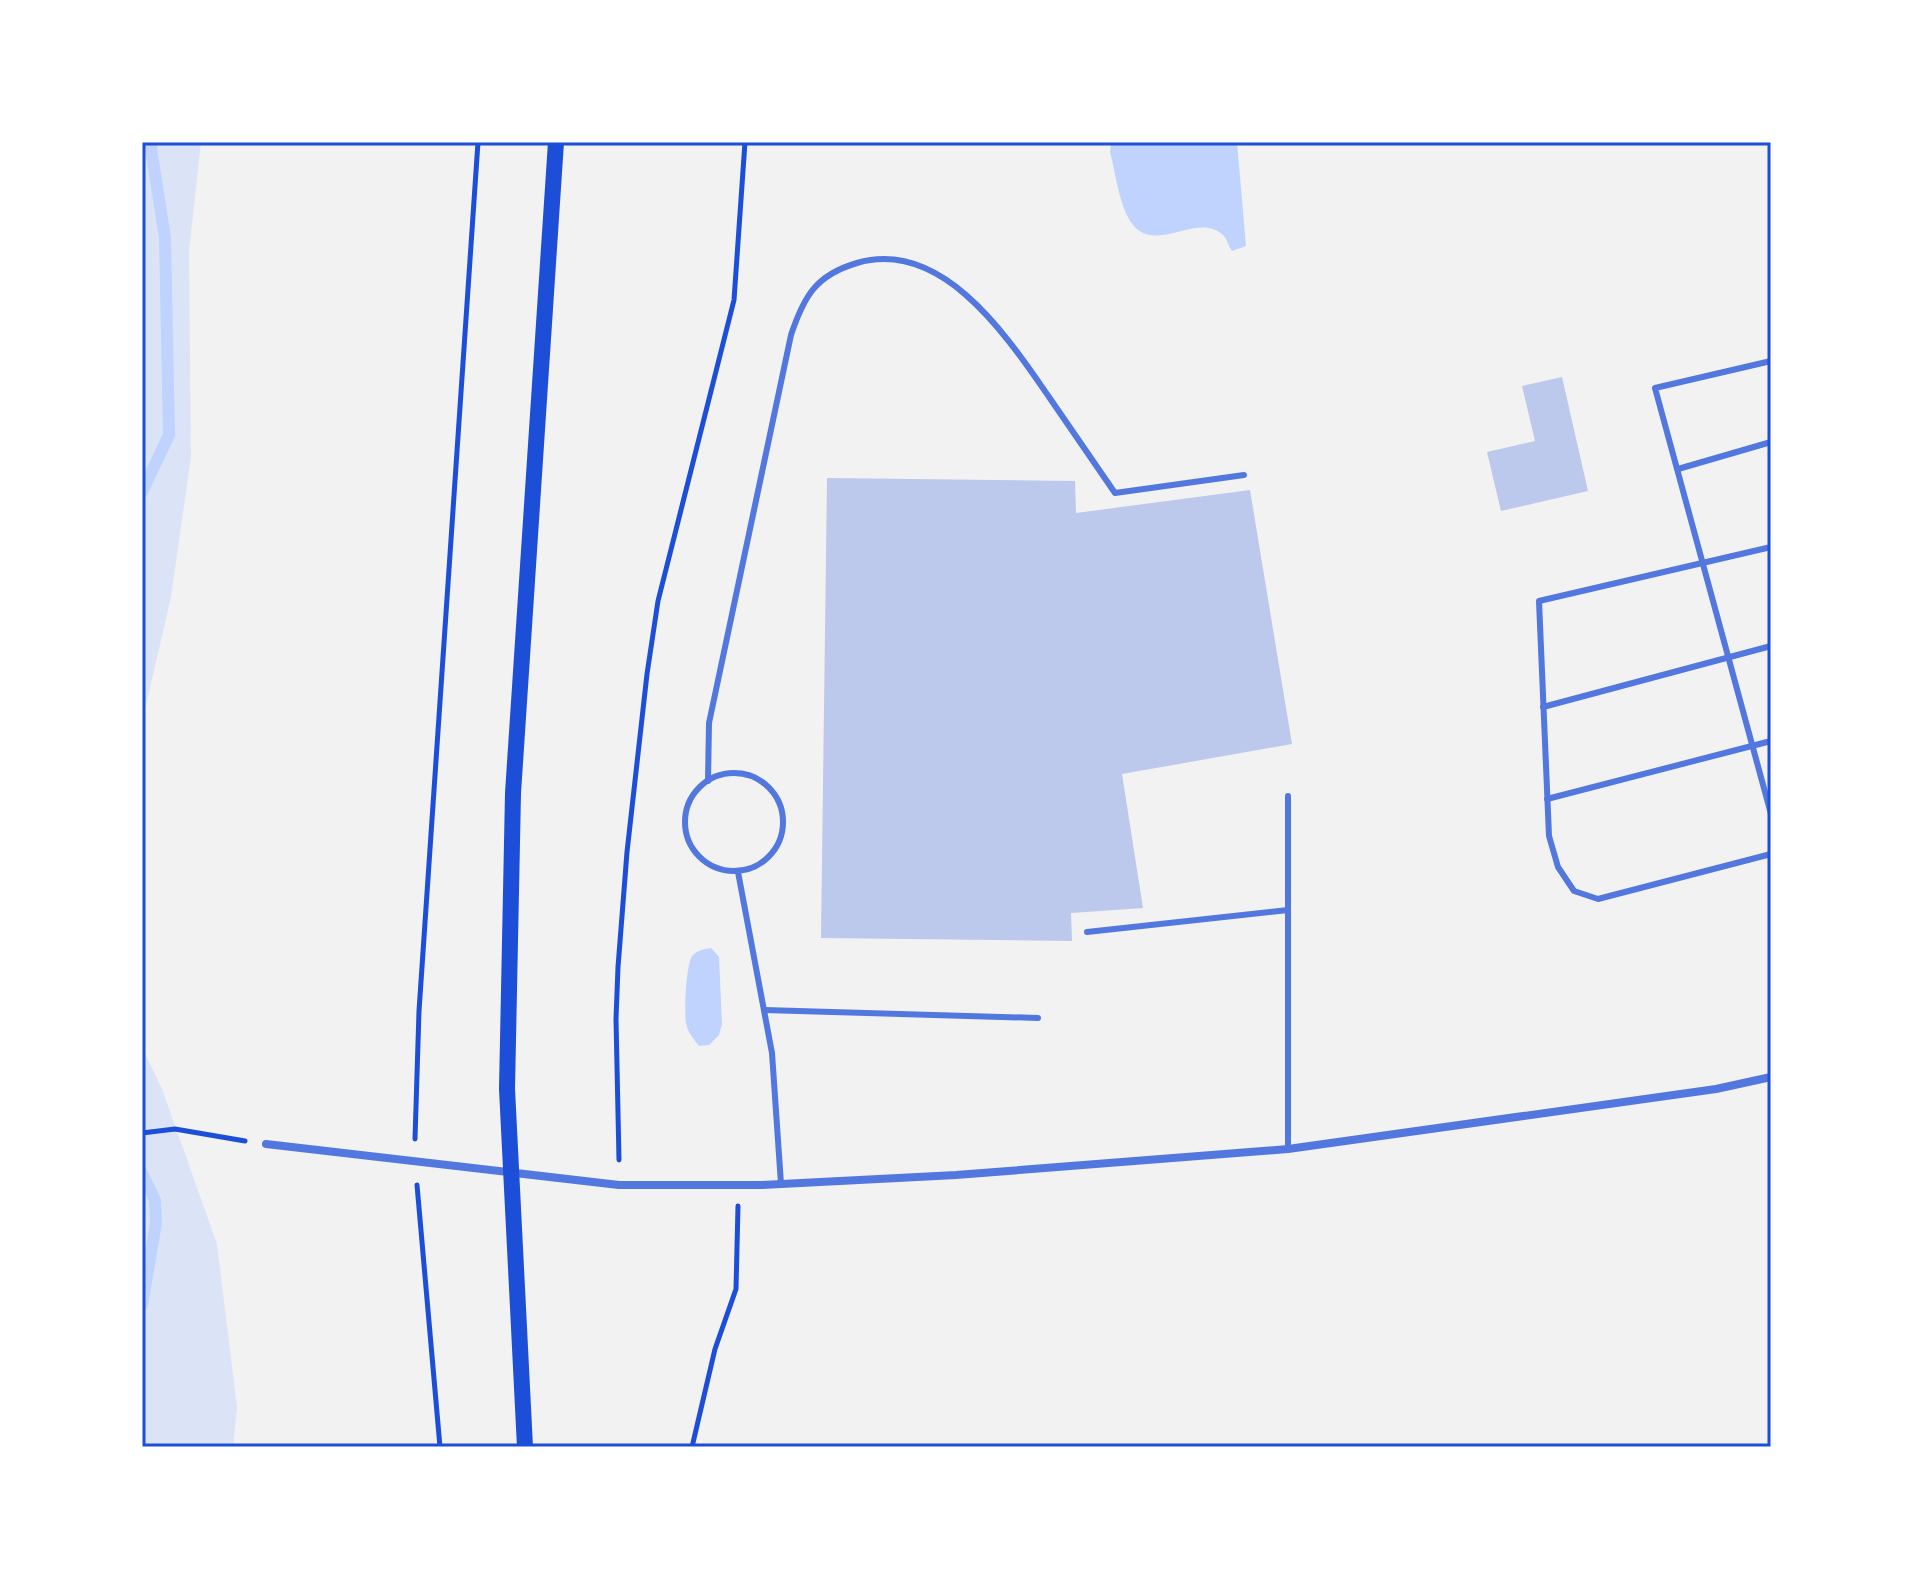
<svg xmlns="http://www.w3.org/2000/svg" width="1913" height="1589" viewBox="0 0 1913 1589" font-family="'Space Grotesk',sans-serif">
<style>
.green{fill:#dbe4f7}
.water{fill:#bfd3fe}
.lines{fill:none;stroke-linecap:round;stroke-linejoin:round}
.stream{stroke:#bfd3fe;stroke-width:12}
.building{fill:#bdc9ec}
.path{stroke:#1d4ed8;stroke-width:5}
.service{stroke:#5277de;stroke-width:6}
.minor{stroke:#5277de;stroke-width:8}
.secondary{stroke:#1d4ed8;stroke-width:16}
.neatline{fill:none;stroke:#1d4ed8;stroke-width:3}
</style>
<rect width="100%" height="100%" fill="#f2f2f2"/>
<g class="green">
<polygon points="142,142 201,142 189,252 191,457 171,597 142,723"/>
<polygon points="142,1047 162,1089 217,1244 237,1407 233,1447 142,1447"/>
</g>
<g class="water">
<path d="M1111,142H1237L1246,246L1232,251C1228,246 1228,240 1223,235C1198,211 1157,254 1133,225C1119,207 1116,174 1110,152Z"/>
<path d="M711,948L719,957L722,1024L719,1035L709,1045L699,1046C693,1038 688,1033 686,1023C684,1013 686,961 693,955C698,950 705,949 711,948Z"/>
</g>
<g class="lines">
<g class="stream">
<polyline points="142,492 169,435 165,238 150,142"/>
<polyline points="142,1173 155,1200 156,1223 142,1305"/>
</g>
</g>
<g class="building">
<polygon points="1562,377 1588,491 1501,511 1487,452 1535,441 1522,386"/>
<polygon points="827,478 1075,481 1076,513 1250,490 1292,744 1122,774 1143,908 1071,913 1072,941 821,938"/>
</g>
<g class="lines">
<g class="path">
<polyline points="142,1133 175,1129 245,1141"/>
<polyline points="415,1139 419,1011 478,142"/>
<polyline points="619,1160 616,1019 618,967 627,852 647,674 658,601 734,300 745,142"/>
<polyline points="417,1185 440,1447"/>
<polyline points="692,1447 715,1349 736,1289 738,1206"/>
</g>
<g class="service">
<polyline points="1771,361 1655,388 1771,814"/>
<polyline points="1678,469 1771,442"/>
<polyline points="1771,547 1539,601 1549,836 1558,867 1574,891 1598,899 1771,854"/>
<polyline points="1543,707 1771,646"/>
<circle cx="734" cy="822" r="49"/>
<path d="M708,781L709,723L791,335C804,296 816,275 857,263C943,238 1008,338 1049,397C1071,429 1093,461 1115,493L1244,475"/>
<polyline points="1547,799 1771,741"/>
<polyline points="738,872 772,1053 781,1184"/>
<polyline points="1087,932 1288,910"/>
<polyline points="764,1010 1038,1018"/>
<polyline points="1288,1149 1288,796"/>
</g>
<polyline class="minor" points="266,1144 619,1185 762,1185 956,1175 1288,1149 1716,1089 1771,1077"/>
<polyline class="secondary" points="525,1447 507,1089 513,793 556,142"/>
</g>
<rect width="1913" height="1589" fill="none" stroke="#ffffff" stroke-width="288"/>
<rect x="144" y="144" width="1625" height="1301" class="neatline"/>
</svg>
